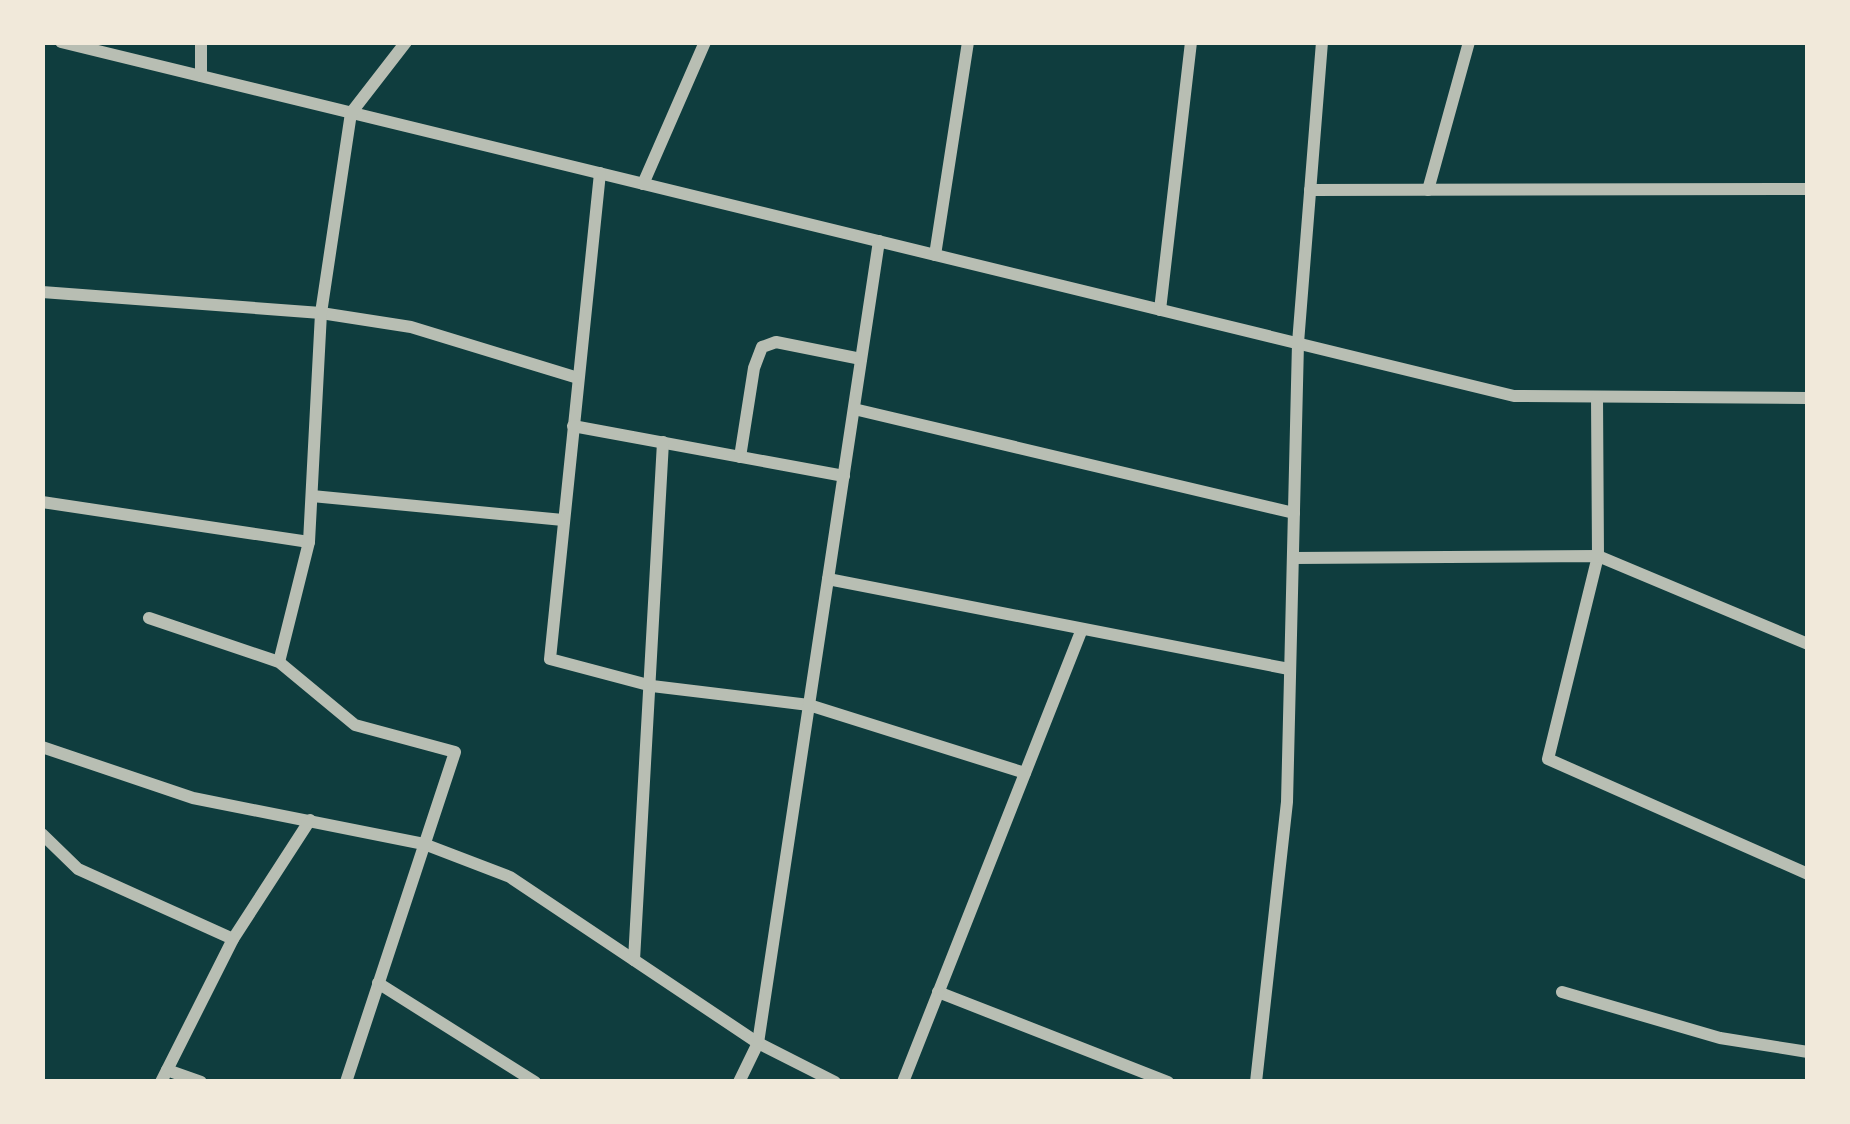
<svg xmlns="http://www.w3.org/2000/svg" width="1850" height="1124" viewBox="0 0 1850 1124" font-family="'Sofia Sans Condensed',sans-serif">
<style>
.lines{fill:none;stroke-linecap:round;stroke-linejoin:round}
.minor{stroke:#b8beb3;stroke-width:12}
</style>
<rect width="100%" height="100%" fill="#0f3d3e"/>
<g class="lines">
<g class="minor">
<polyline points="61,42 1514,396 1808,398"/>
<polyline points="201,76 201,42"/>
<polyline points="600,173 550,659 652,686 809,705 1025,773"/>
<polyline points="643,184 705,42"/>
<polyline points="1310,190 1808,189"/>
<polyline points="1428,190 1469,42"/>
<polyline points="935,255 968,42"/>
<polyline points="42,292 321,313 411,327 578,378"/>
<polyline points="1160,310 1191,42"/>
<polyline points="1597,397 1598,556 1548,759 1808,874"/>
<polyline points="854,409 1294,513"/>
<polyline points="573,426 844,476"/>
<polyline points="740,457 754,368 762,347 776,342 861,359"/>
<polyline points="312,496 563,520"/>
<polyline points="42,502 309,542"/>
<polyline points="1293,558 1598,556 1808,644"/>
<polyline points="828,579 1289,669"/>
<polyline points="149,618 279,662 355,725 455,752 346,1082"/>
<polyline points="279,662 309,542 321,313 351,113 406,42"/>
<polyline points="42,747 193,798 424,844 510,877 758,1043 835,1082"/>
<polyline points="42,834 78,869 233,939"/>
<polyline points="634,960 663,442"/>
<polyline points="378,983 535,1082"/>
<polyline points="938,992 1168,1082"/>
<polyline points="1562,992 1720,1038 1808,1052"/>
<polyline points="167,1070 201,1082"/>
<polyline points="161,1082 233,939 310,820"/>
<polyline points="739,1082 758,1043 879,241"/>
<polyline points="903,1082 1082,629"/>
<polyline points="1256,1082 1287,802 1298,343 1322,42"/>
</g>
</g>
<rect width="1850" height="1124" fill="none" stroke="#f1e9da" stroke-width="90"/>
</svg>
